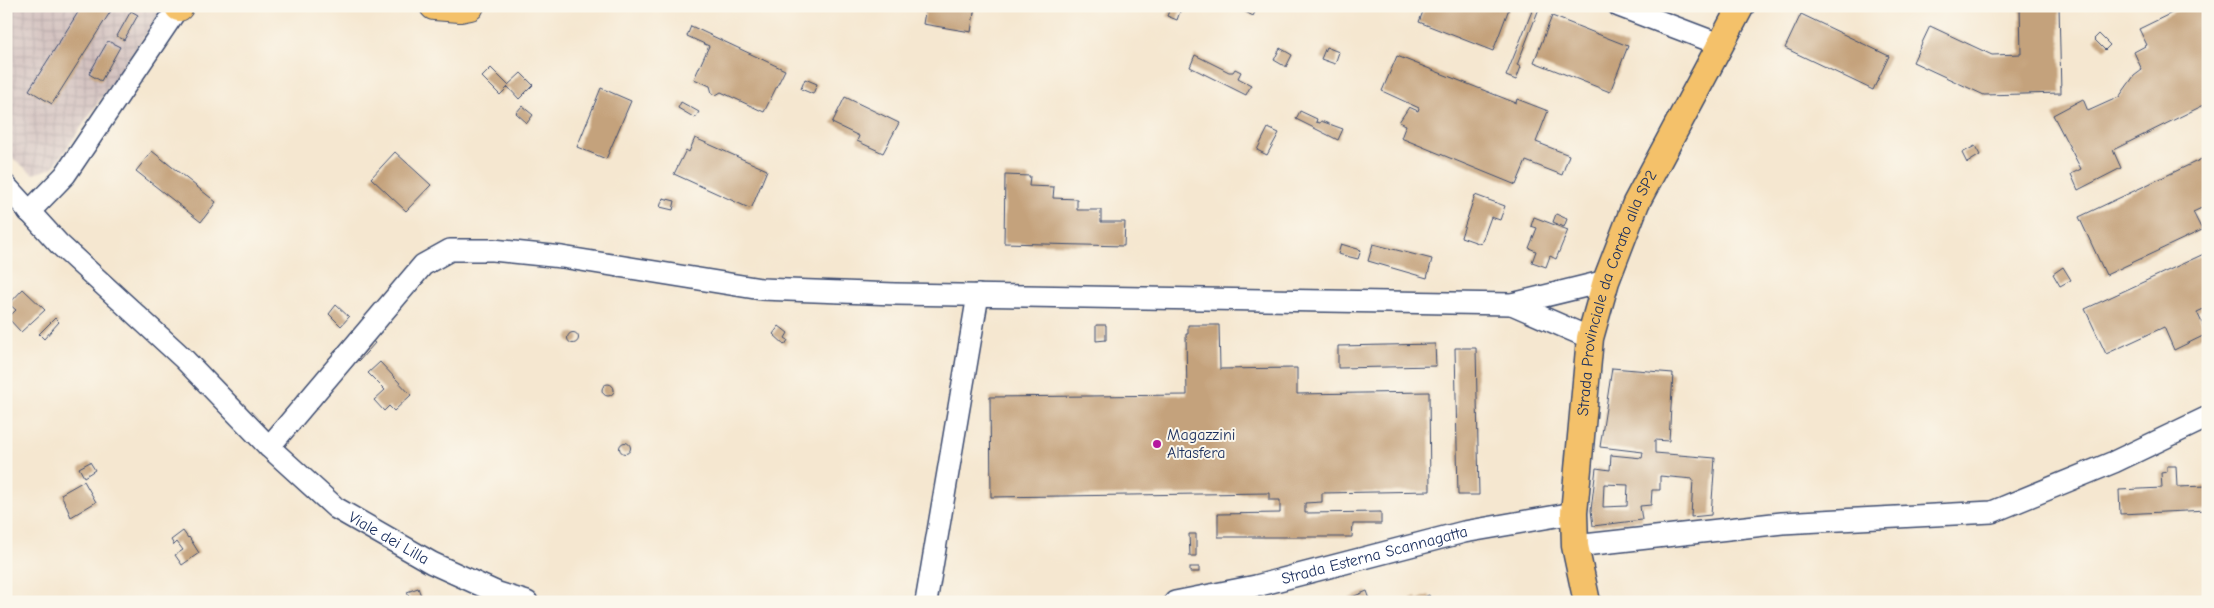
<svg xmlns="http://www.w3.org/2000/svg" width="2214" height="608" viewBox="0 0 2214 608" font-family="'Comic Neue',sans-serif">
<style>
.industrial{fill:url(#industrial-grid)}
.building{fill:#c4a27b;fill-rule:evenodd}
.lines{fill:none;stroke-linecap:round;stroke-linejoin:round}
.minor-casing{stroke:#3c4b6f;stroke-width:24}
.major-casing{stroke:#3c4b6f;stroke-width:29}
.highway-casing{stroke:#3c4b6f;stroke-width:30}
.minor{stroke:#fff;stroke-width:21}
.major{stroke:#f4c16a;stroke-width:26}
.highway{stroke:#f4c16a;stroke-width:28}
.poi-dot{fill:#b5179e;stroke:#fbf7ec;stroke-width:2}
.labels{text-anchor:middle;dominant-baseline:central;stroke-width:4;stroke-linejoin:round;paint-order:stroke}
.street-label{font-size:16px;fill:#1b2f5e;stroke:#fbf7ec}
.poi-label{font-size:16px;fill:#1b2f5e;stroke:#fbf7ec;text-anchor:start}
</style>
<defs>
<pattern id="industrial-grid" width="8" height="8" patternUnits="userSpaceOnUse" patternTransform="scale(1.25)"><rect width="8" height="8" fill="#d1bfbd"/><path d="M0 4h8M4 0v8" fill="none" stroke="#b3a4a5"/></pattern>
</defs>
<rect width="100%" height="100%" fill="#fbf7ec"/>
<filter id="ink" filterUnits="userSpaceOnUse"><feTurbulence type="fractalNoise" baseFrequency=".02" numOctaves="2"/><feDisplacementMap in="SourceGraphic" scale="10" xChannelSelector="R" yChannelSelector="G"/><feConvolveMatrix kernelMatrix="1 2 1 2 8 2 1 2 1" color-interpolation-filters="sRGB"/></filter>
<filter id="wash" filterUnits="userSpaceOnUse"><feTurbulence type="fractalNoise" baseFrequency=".0096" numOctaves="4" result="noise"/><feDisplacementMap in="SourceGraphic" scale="20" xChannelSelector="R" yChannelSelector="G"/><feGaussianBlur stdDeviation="1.12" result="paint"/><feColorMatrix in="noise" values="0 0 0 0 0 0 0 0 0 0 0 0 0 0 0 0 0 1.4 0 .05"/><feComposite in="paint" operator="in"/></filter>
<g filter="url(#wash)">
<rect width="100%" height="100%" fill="#f5e7d0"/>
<polygon class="industrial" points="6,6 165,6 53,168 33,174 6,153"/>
<g id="blocks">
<g class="building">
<polygon points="82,6 114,6 52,104 29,90"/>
<polygon points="926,6 975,6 971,32 923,24"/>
<polygon points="1171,6 1182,6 1177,20 1167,16"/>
<polygon points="1235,6 1253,6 1257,8 1253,16"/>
<polygon points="1425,6 1510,6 1493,51 1419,22"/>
<polygon points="1534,6 1540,6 1517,65 1521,67 1516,80 1506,76"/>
<polygon points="2020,6 2059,6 2061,93 1984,95 1913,62 1930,26 1992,55 2021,54"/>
<polygon points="2178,6 2208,6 2208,53 2203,55 2208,64 2208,103 2113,150 2121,168 2078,190 2071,174 2081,169 2053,115 2083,99 2088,111 2119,97 2134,76 2142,70 2134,52 2147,45 2139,29 2180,9"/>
<polygon points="131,11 138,15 124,40 117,36"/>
<polygon points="1801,14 1889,56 1873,90 1785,48"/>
<polygon points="1552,16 1628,46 1610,92 1534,62"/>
<polygon points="691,26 785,70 764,112 721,92 716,95 712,93 710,86 694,79 709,46 687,36"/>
<polygon points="2099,34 2110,45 2105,50 2094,39"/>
<polygon points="108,41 120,47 101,81 89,74"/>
<polygon points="1326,47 1339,52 1335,64 1321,59"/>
<polygon points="1280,48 1292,55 1286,67 1274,60"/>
<polygon points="1195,55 1229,72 1233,72 1235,69 1241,72 1238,78 1251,85 1246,95 1190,67"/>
<polygon points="1397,56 1516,103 1517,99 1548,111 1536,142 1569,155 1562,175 1526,161 1516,185 1401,138 1406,125 1399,122 1409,107 1418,111 1419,108 1382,91"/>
<polygon points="491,68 508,85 521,73 533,85 519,99 508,87 500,95 482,77"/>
<polygon points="805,79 817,84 813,94 801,89"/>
<polygon points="601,88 631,101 606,159 577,147"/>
<polygon points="845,97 899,123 883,153 857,141 859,136 832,123"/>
<polygon points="681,102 699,112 695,118 678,108"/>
<polygon points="522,106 533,115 527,123 516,113"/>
<polygon points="1300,111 1317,119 1316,122 1320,123 1321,121 1343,129 1338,140 1296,119"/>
<polygon points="1268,128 1279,133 1267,155 1257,150"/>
<polygon points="695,138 767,170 752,207 749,208 674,174 686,150 689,152"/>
<polygon points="1975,146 1980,155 1967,163 1962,153"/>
<polygon points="152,151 216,202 201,222 136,171"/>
<polygon points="395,152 431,185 406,211 371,178"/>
<polygon points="2208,156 2208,205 2193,212 2202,230 2106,275 2079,217"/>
<polygon points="1005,175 1030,176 1029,186 1054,187 1053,198 1077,199 1077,210 1101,210 1101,222 1125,222 1124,246 1004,243"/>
<polygon points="1475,195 1505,206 1500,220 1491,217 1481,244 1461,237"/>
<polygon points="663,198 675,201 673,210 660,207"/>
<polygon points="1556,214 1567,219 1564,227 1553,222"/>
<polygon points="1534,217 1568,230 1556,259 1550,256 1546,267 1532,262 1536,251 1529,248 1537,228 1531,226"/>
<polygon points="1341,244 1361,250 1358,259 1338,254"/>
<polygon points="1373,244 1432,259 1427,278 1368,261"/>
<polygon points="2208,252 2208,307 2197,312 2207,334 2174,350 2164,327 2106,354 2085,309"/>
<polygon points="2063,267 2071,280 2060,286 2053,274"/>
<polygon points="23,289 45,310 21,332 8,318 16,310 9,304"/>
<polygon points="336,305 349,317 341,326 329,314"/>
<polygon points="55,318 59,322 44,339 39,334"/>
<polygon points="1096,325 1106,325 1106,340 1096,341"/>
<polygon points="1188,325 1219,325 1220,369 1297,368 1297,394 1429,392 1430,491 1322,493 1322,502 1305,503 1305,513 1381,512 1381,524 1353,524 1352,537 1218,537 1218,514 1280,513 1280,500 1269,500 1269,493 991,497 990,397 1187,395 1186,334 1188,334"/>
<polygon points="779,326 788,333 785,338 788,340 785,345 773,334"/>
<circle cx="573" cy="338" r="5.5"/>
<polygon points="370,339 375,343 359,361 354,356"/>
<polygon points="1435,344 1436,366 1338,368 1338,346"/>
<polygon points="1455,348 1476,348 1479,495 1458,495"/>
<polygon points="380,362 411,395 394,411 389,406 384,411 374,400 385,390 368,373"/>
<path d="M1612,368L1673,373L1669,441L1655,440V453L1715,458L1711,515L1691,517L1693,479L1660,476V490H1652L1651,505L1640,506L1642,520L1593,526L1591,510L1596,468L1610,470L1611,455L1642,458L1643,452L1600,447ZM1604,484L1628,485L1627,506L1603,507Z"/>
<circle cx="608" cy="390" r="6"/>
<circle cx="625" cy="448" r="5.5"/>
<polygon points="90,462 95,470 84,477 79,468"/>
<polygon points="2167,466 2176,466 2177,487 2208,486 2208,510 2120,514 2119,490 2162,488 2161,473 2167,472"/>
<polygon points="84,481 96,502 71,517 61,494"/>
<polygon points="183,531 188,538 189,537 199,553 182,565 175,555 183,550 177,542 174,545 171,540"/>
<polygon points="1189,534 1196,534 1196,556 1190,556"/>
<rect x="1190" y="567" width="9" height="5"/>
<polygon points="418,588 422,598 411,602 407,592"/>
<polygon points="1367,591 1371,602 1348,602 1347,599"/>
<polygon points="1429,595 1432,602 1404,602 1416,597 1417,600"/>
</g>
</g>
</g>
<g filter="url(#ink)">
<use href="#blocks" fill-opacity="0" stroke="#3c4b6f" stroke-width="1"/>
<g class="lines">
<g class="minor-casing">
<g id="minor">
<polyline points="1619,6 1719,44"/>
<path id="s1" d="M6,186L59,244L183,358L269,447L336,508L432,563L498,593L527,602"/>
<polyline points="29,212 65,175 179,6"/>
<polyline points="1512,304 1590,338"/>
<polyline points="269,447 423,265 450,250 493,250 562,257 761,289 895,294 1512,304 1606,281"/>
<polyline points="1575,546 1782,523 1992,512 2114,462 2208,417"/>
<polyline points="926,602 978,295"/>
<path id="s2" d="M1175,602L1256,586L1464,532L1574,513"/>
</g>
</g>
<g class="major-casing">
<g id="major">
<path id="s3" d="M1587,602L1575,546L1574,513L1590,338L1606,281L1636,203L1741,6"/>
</g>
</g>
<g class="highway-casing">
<g id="highway">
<polyline points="434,6 460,8 470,6"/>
<polyline points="179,7 179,6"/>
</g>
</g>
<use href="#minor" class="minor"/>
<use href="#major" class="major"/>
<use href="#highway" class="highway"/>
</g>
</g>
<circle class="poi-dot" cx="1157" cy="444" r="5"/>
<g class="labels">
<g class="street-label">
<text stroke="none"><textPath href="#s3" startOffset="316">Strada Provinciale da Corato alla SP2</textPath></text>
<text stroke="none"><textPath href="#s1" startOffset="522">Viale dei Lilla</textPath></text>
<text stroke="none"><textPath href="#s2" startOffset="205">Strada Esterna Scannagatta</textPath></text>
</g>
<g class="poi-label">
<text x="1167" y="435">Magazzini<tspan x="1167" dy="18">Altasfera</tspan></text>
</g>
</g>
<rect width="2214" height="608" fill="none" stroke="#fbf7ec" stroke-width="25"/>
</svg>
